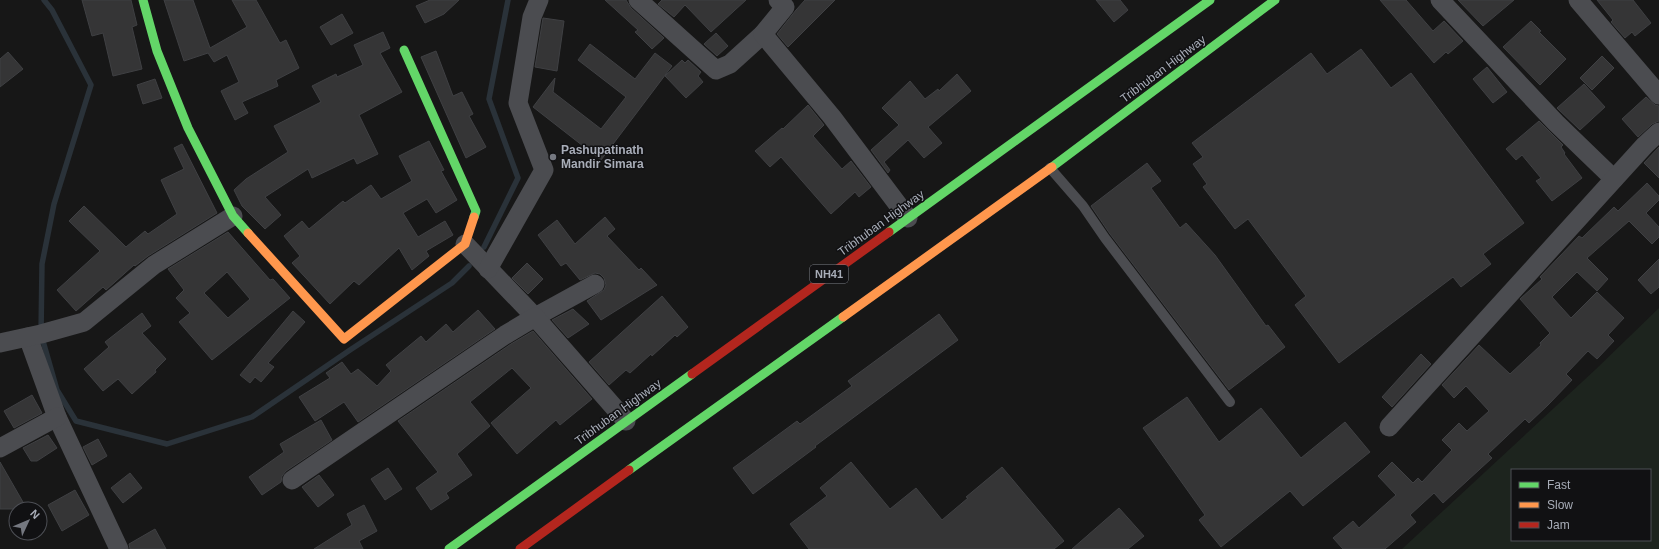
<svg xmlns="http://www.w3.org/2000/svg" width="1659" height="549" viewBox="0 0 1659 549" font-family="Arial,sans-serif">
<style>
.green{fill:#1d241e;fill-rule:evenodd}
.lines{fill:none;stroke-linecap:round;stroke-linejoin:round}
.stream{stroke:#2a3239;stroke-width:5.5}
.building{fill:#353536;stroke:#3f4043;fill-rule:evenodd}
.lane{stroke:#4b4c50;stroke-width:10}
.street{stroke:#4b4c50;stroke-width:19}
.fast{stroke:#63d668;stroke-width:9}
.slow{stroke:#ff974d;stroke-width:9}
.jam{stroke:#b3261e;stroke-width:9}
.poi-dot{fill:#757880;stroke:#111113;stroke-width:1.5}
.labels{text-anchor:middle;dominant-baseline:central;stroke-width:3;stroke-linejoin:round;paint-order:stroke}
.shield{fill:#111113;stroke:#7b7e86;stroke-width:1}
.shield-label{font-size:11px;font-weight:bold;fill:#a8adb8}
.street-label{font-size:12px;fill:#a8adb8;stroke:#111113}
.poi-label{font-size:12px;font-weight:bold;fill:#a8adb8;stroke:#111113;text-anchor:start}
</style>
<rect width="100%" height="100%" fill="#171717"/>
<path class="green" d="M1659,308V549H1402L1596,369ZM1512,470H1650V540H1512Z"/>
<g class="lines">
<g class="stream">
<polyline points="44,0 52,10 91,85 54,204 42,264 41,334 57,390 76,421 167,444 252,417 350,350 452,283 469,266"/>
<polyline points="484,247 518,178 489,99 508,0"/>
</g>
</g>
<g class="building">
<polygon points="82,0 131,0 137,25 132,27 142,69 113,76 103,33 92,36"/>
<polygon points="164,0 193,0 210,48 247,27 232,0 256,0 280,43 286,40 299,68 276,80 278,86 242,102 248,113 235,120 221,91 239,82 227,55 214,62 208,53 184,61"/>
<polygon points="430,0 459,0 444,14 425,23 416,6"/>
<polygon points="605,0 626,0 631,8 664,38 652,49 635,32 638,30"/>
<polygon points="662,0 746,0 711,32 685,5 674,17 658,4"/>
<polygon points="805,0 835,0 788,47 777,34 796,10"/>
<polygon points="1096,0 1120,0 1128,10 1114,22"/>
<polygon points="1380,0 1406,0 1433,31 1444,21 1463,41 1448,54 1446,52 1434,63"/>
<polygon points="1458,0 1514,0 1483,26"/>
<polygon points="1597,0 1633,0 1651,23 1635,36 1632,32 1625,38 1611,22 1613,20"/>
<polygon points="342,14 353,33 331,45 320,27"/>
<polygon points="543,18 564,21 557,71 535,67"/>
<polygon points="1531,21 1541,31 1539,32 1566,59 1540,85 1503,47"/>
<polygon points="383,32 390,48 380,53 402,92 359,115 378,154 357,164 354,158 312,178 308,169 265,197 281,215 265,229 242,206 234,190 246,179 288,152 274,126 321,102 312,86 336,74 337,77 363,65 354,45"/>
<polygon points="716,33 728,46 717,56 704,44"/>
<polygon points="590,44 635,79 655,53 672,66 601,160 533,107 555,78 553,92 601,129 626,97 578,60"/>
<polygon points="1361,49 1391,88 1411,73 1524,223 1483,254 1491,264 1461,287 1453,277 1339,363 1295,305 1306,296 1248,219 1235,229 1203,187 1207,184 1193,164 1203,157 1192,143 1311,53 1327,74"/>
<polygon points="436,51 453,96 462,92 473,114 469,116 486,147 466,158 421,57"/>
<polygon points="8,52 23,69 0,87 0,59"/>
<polygon points="1602,56 1614,68 1592,90 1580,78"/>
<polygon points="682,60 685,63 688,60 701,72 698,76 703,82 686,98 665,76"/>
<polygon points="1487,67 1507,92 1493,103 1473,79"/>
<polygon points="957,74 971,91 928,127 942,143 924,158 908,140 884,162 890,170 888,173 871,150 899,125 882,108 910,81 925,99 938,89 939,91"/>
<polygon points="155,79 162,98 143,104 137,85"/>
<polygon points="1584,84 1605,107 1580,130 1557,108"/>
<polygon points="1646,97 1655,105 1659,106 1659,121 1652,124 1638,137 1622,119"/>
<polygon points="808,105 824,125 813,136 842,169 851,161 871,187 859,197 855,192 831,214 781,157 770,167 755,151 782,128 783,129"/>
<polygon points="1539,121 1563,145 1561,147 1565,153 1564,154 1582,178 1552,201 1536,181 1541,178 1522,155 1516,160 1506,149"/>
<polygon points="429,141 444,170 441,171 457,200 436,213 427,199 403,213 418,237 445,221 453,235 426,251 429,256 412,270 399,248 359,285 354,281 330,304 292,263 300,256 284,236 302,221 309,229 343,201 345,203 371,185 381,199 412,181 399,156"/>
<polygon points="182,144 217,213 148,256 135,266 134,265 106,290 103,287 76,311 57,290 100,251 69,221 84,206 126,247 145,231 148,234 177,214 161,180 184,169 174,148"/>
<polygon points="1659,147 1659,178 1644,163"/>
<polygon points="1147,163 1161,181 1151,188 1180,228 1186,223 1215,255 1266,326 1268,325 1285,347 1229,390 1110,234 1091,206"/>
<polygon points="1647,183 1659,196 1659,200 1646,213 1659,227 1659,237 1652,244 1629,221 1587,258 1608,279 1597,291 1577,272 1552,297 1571,318 1597,292 1624,318 1608,335 1614,341 1597,359 1588,351 1566,374 1572,380 1548,405 1529,423 1525,419 1488,454 1492,458 1443,503 1434,493 1410,515 1416,522 1385,549 1343,549 1333,538 1353,521 1359,528 1396,495 1378,476 1392,462 1413,483 1418,478 1422,482 1452,450 1442,440 1459,423 1467,431 1489,411 1466,386 1454,398 1442,385 1479,345 1510,374 1541,345 1540,343 1550,333 1520,299 1542,279 1540,277 1579,236 1582,238 1614,207 1618,211"/>
<polygon points="605,217 615,229 607,236 639,270 641,268 657,285 601,320 587,301 604,290 606,285 604,278 600,274 595,273 580,280 566,263 561,266 538,235 557,220 575,244"/>
<path d="M228,232L270,280L273,279L290,298L212,360L179,322L190,313L176,298L184,290L168,269ZM227,272L250,299L228,318L204,293Z"/>
<polygon points="1659,259 1659,287 1651,294 1638,280"/>
<polygon points="527,263 543,279 528,294 512,278"/>
<polygon points="662,296 688,327 677,337 675,335 652,356 651,354 630,373 626,370 609,385 589,362"/>
<polygon points="573,309 589,324 568,338 552,320"/>
<polygon points="478,310 495,329 358,422 344,402 315,421 299,397 330,378 326,373 342,362 351,374 358,369 377,386 391,371 386,365 421,336 426,342 446,324 453,332"/>
<polygon points="293,311 305,322 268,363 274,367 261,382 255,377 250,383 240,375"/>
<polygon points="142,313 151,326 142,333 166,359 155,370 156,372 132,394 118,379 103,391 84,369 109,347 105,342"/>
<polygon points="939,314 958,340 815,446 816,447 753,494 733,468 797,421 800,424 852,386 848,381"/>
<polygon points="533,331 592,399 560,425 556,420 517,454 491,423 531,388 512,368 470,402 490,426 457,454 472,475 446,493 449,498 431,510 416,488 438,472 398,421 511,344"/>
<polygon points="1421,354 1431,364 1392,407 1382,397"/>
<polygon points="32,395 42,413 14,428 4,411"/>
<polygon points="1187,397 1219,442 1261,408 1301,458 1345,422 1370,452 1303,506 1290,491 1221,547 1199,520 1205,515 1143,428"/>
<polygon points="321,420 332,440 286,471 282,476 281,482 262,495 249,477 284,452 280,444"/>
<polygon points="48,435 57,448 37,461 31,461 23,448"/>
<polygon points="98,439 107,456 92,465 83,447"/>
<polygon points="0,462 27,509 0,509"/>
<polygon points="851,462 890,509 916,488 942,520 968,498 966,497 1002,467 1064,541 1054,549 809,549 790,524 827,496 820,488"/>
<polygon points="388,468 402,489 385,500 371,479"/>
<polygon points="130,473 142,488 123,503 111,488"/>
<polygon points="319,475 334,495 318,507 302,487"/>
<polygon points="75,490 89,515 62,531 48,505"/>
<polygon points="364,505 377,531 359,541 363,549 314,549 352,525 347,514"/>
<polygon points="1119,508 1144,536 1128,549 1072,549"/>
<polygon points="155,529 166,549 130,549 129,544"/>
</g>
<g class="lines">
<polyline class="lane" points="1050,168 1083,206 1105,238 1230,402"/>
<g class="street">
<polyline points="638,0 716,70 730,64 763,34"/>
<polyline points="778,0 785,7 763,34 832,117 908,218"/>
<polyline points="1440,0 1556,123 1614,179"/>
<polyline points="1578,0 1659,95"/>
<polyline points="465,244 535,317 595,284"/>
<polyline points="488,269 544,170 518,103 532,17 539,0"/>
<polyline points="28,337 57,417 119,549"/>
<polyline points="0,343 41,334 84,322 154,265 233,216"/>
<polyline points="1389,427 1645,145 1659,132"/>
<polyline points="0,448 57,417"/>
<polyline points="292,480 505,335 535,317 626,421"/>
</g>
<g class="fast">
<polyline points="143,0 157,51 188,128 233,216 248,233"/>
<polyline points="404,50 476,211 474,217"/>
<polyline points="1052,167 1275,0"/>
<polyline points="889,232 1210,0"/>
<polyline points="629,470 843,317"/>
<polyline points="449,549 692,374"/>
</g>
<g class="slow">
<polyline points="248,233 344,339 465,244 474,217"/>
<polyline points="843,317 1052,167"/>
</g>
<g class="jam">
<polyline points="692,374 889,232"/>
<polyline points="520,549 629,470"/>
</g>
</g>
<circle class="poi-dot" cx="553" cy="157" r="4"/>
<g class="labels">
<rect class="shield" x="810" y="265" width="38" height="18" rx="3"/>
<g class="shield-label">
<text x="829" y="274">NH41</text>
</g>
<g class="street-label">
<text transform="translate(1163 69) rotate(-37)">Tribhuban Highway</text>
<text transform="translate(881 223) rotate(-36)">Tribhuban Highway</text>
<text transform="translate(618 412) rotate(-36)">Tribhuban Highway</text>
</g>
<g class="poi-label">
<text x="561" y="150">Pashupatinath<tspan x="561" dy="14">Mandir Simara</tspan></text>
</g>
</g>
<rect x="1511" y="469" width="140" height="72" fill="#111113" stroke="#4d4f55"/>
<rect x="1519" y="482" width="20" height="6" fill="#63d668" stroke="#4d4f55"/>
<text x="1547" y="489" font-size="12" fill="#a8adb8">Fast</text>
<rect x="1519" y="502" width="20" height="6" fill="#ff974d" stroke="#4d4f55"/>
<text x="1547" y="509" font-size="12" fill="#a8adb8">Slow</text>
<rect x="1519" y="522" width="20" height="6" fill="#b3261e" stroke="#4d4f55"/>
<text x="1547" y="529" font-size="12" fill="#a8adb8">Jam</text>
<g transform="translate(28 521) rotate(46)"><circle r="19" fill="#111113" stroke="#4d4f55"/>
<path d="M0-3L7 15L0 10L-7 15Z" fill="#757880"/>
<text y="-6" font-size="11" font-weight="bold" text-anchor="middle" fill="#a8adb8">N</text>
</g>
</svg>
